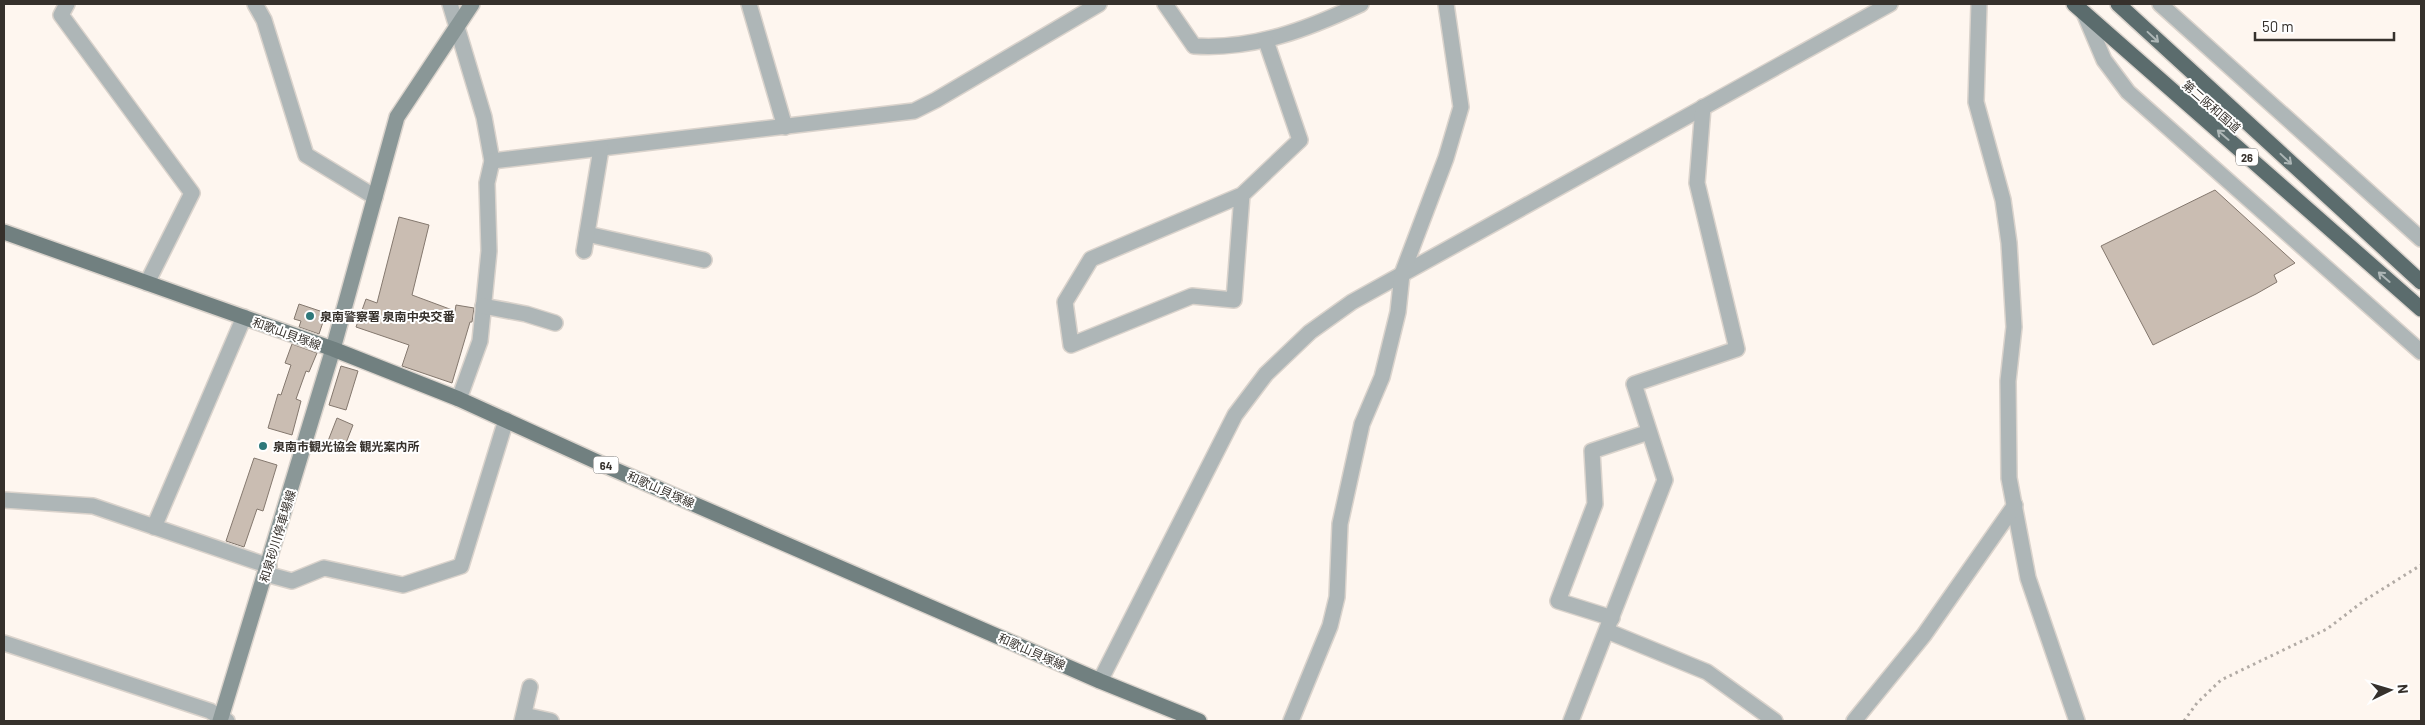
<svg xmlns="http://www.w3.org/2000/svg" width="2425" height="725" viewBox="0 0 2425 725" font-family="Barlow,'Noto Sans JP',sans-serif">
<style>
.building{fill:#cabdb2;stroke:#84786e}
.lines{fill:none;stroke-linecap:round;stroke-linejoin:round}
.street-casing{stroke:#dad3cc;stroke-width:18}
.secondary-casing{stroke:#dad3cc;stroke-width:18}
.primary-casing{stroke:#dad3cc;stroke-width:18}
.highway-casing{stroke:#dad3cc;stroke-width:18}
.path{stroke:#b2aba5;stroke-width:3;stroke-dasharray:2.5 4;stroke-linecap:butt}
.street{stroke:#aeb6b7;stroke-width:15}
.secondary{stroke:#8a9797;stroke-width:15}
.primary{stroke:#718080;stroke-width:15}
.highway{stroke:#5b6c6d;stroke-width:15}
.oneway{stroke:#adb6b6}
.poi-dot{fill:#2e787a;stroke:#fff;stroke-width:2}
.labels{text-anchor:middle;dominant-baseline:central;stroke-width:4;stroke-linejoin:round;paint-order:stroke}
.shield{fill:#fff;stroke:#726f6b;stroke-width:1}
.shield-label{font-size:11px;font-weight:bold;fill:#36312c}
.street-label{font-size:12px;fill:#36312c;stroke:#fff}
.poi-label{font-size:12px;font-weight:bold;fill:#36312c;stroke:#fff;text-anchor:start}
</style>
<rect width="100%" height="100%" fill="#fef6ef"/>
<g class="building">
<polygon points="2215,190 2295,263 2274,275 2277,282 2256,294 2153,345 2101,246"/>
<polygon points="399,217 429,225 412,295 455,311 456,305 474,308 472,322 470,322 452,383 402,366 409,345 356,327 366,299 377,303"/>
<polygon points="299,304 326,313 319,334 299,327 301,321 294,319"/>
<polygon points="292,344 317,353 309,372 306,371 296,399 301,401 292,435 268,428 278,394 281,395 291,365 285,363"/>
<polygon points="341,366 358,371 346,410 329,405"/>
<polygon points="337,418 353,425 344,448 328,441"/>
<polygon points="254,458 277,465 263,511 257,509 244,547 226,541"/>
</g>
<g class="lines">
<g class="street-casing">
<g id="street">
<polyline points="67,4 61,15 192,193 147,283"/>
<polyline points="255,4 264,20 306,155 375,197"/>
<polyline points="450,4 484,117 492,161 487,183 489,251 480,341 459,399"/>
<polyline points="749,4 785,127"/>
<path d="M1165,4L1194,46C1254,50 1308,29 1361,4"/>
<polyline points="1979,4 1976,102 2003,200 2009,243 2014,327 2008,381 2009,478 2028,578 2077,721"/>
<polyline points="2160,4 2421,239"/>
<polyline points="2084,13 2104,60 2128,92 2421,352"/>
<polyline points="492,161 914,111 936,100 1099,4"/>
<polyline points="1242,195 1234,300 1192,296 1071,345 1065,302 1091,259 1242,195 1300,140 1266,41"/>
<polyline points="587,234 704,260"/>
<polyline points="584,251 601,149"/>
<polyline points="483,306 526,314 555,323"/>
<polyline points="4,500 93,506 269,566"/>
<polyline points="154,527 244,317"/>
<polyline points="266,574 292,581 324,568 403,585 461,566 506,420"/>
<polyline points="1612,618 1558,601 1595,504 1592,451 1649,432"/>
<polyline points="1607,631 1707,672 1775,721"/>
<polyline points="4,643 210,711 227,721"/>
<polyline points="1100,681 1235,415 1266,374 1310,332 1352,302 1890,4"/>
<polyline points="524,715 551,721"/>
<polyline points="522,721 530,687"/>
<polyline points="1291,721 1330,626 1337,597 1340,524 1362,424 1382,377 1398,312 1402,274 1446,158 1461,107 1446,4"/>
<polyline points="1571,721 1665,480 1634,384 1737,349 1697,183 1703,107"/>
<polyline points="1854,721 1924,635 2015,505"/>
</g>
</g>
<g class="secondary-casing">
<polyline id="secondary" points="220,721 333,349 397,117 472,4"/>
</g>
<g class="primary-casing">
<polyline id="primary" points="4,232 333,349 459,399 604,465 1100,681 1199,721"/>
</g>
<g class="highway-casing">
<g id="highway">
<polyline points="2074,4 2421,309"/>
<polyline points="2118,4 2421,282"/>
</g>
</g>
<polyline class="path" points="2184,721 2197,703 2221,680 2327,629 2365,600 2421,565"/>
<use href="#street" class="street"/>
<use href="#secondary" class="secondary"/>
<use href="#primary" class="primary"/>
<use href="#highway" class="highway"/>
</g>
<defs><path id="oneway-shaft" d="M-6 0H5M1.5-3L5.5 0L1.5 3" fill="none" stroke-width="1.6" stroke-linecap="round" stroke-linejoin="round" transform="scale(1.25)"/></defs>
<g class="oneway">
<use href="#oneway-shaft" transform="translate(2153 37) rotate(43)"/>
<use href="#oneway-shaft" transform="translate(2223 135) rotate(-139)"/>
<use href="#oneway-shaft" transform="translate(2286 159) rotate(43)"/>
<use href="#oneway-shaft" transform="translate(2384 277) rotate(-139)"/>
</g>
<g class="poi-dot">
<circle cx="310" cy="316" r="5"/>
<circle cx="263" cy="446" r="5"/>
</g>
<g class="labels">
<g class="shield">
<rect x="2236" y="148.5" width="22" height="17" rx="4"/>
<rect x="593.5" y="456.5" width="25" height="17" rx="4"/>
</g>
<g class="shield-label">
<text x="2247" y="157">26</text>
<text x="606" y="465">64</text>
</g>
<g class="street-label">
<text transform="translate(2212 106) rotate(41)">第二阪和国道</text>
<text transform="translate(287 333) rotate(20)">和歌山貝塚線</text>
<text transform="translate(661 489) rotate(24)">和歌山貝塚線</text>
<text transform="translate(277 536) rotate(-73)">和泉砂川停車場線</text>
<text transform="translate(1032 651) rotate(24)">和歌山貝塚線</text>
</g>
<g class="poi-label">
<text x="320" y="316">泉南警察署 泉南中央交番</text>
<text x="273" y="446">泉南市観光協会 観光案内所</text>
</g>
</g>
<rect width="2425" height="725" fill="none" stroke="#36312c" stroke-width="10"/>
<g transform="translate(2390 690) rotate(85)" stroke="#ffffff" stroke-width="4" paint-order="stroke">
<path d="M0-4L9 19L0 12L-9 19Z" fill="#36312c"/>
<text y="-8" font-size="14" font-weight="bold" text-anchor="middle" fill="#36312c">N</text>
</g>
<path d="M2255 32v8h139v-8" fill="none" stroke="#36312c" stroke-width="2.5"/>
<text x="2262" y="32" font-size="15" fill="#36312c" stroke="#ffffff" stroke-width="4" paint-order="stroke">50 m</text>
</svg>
